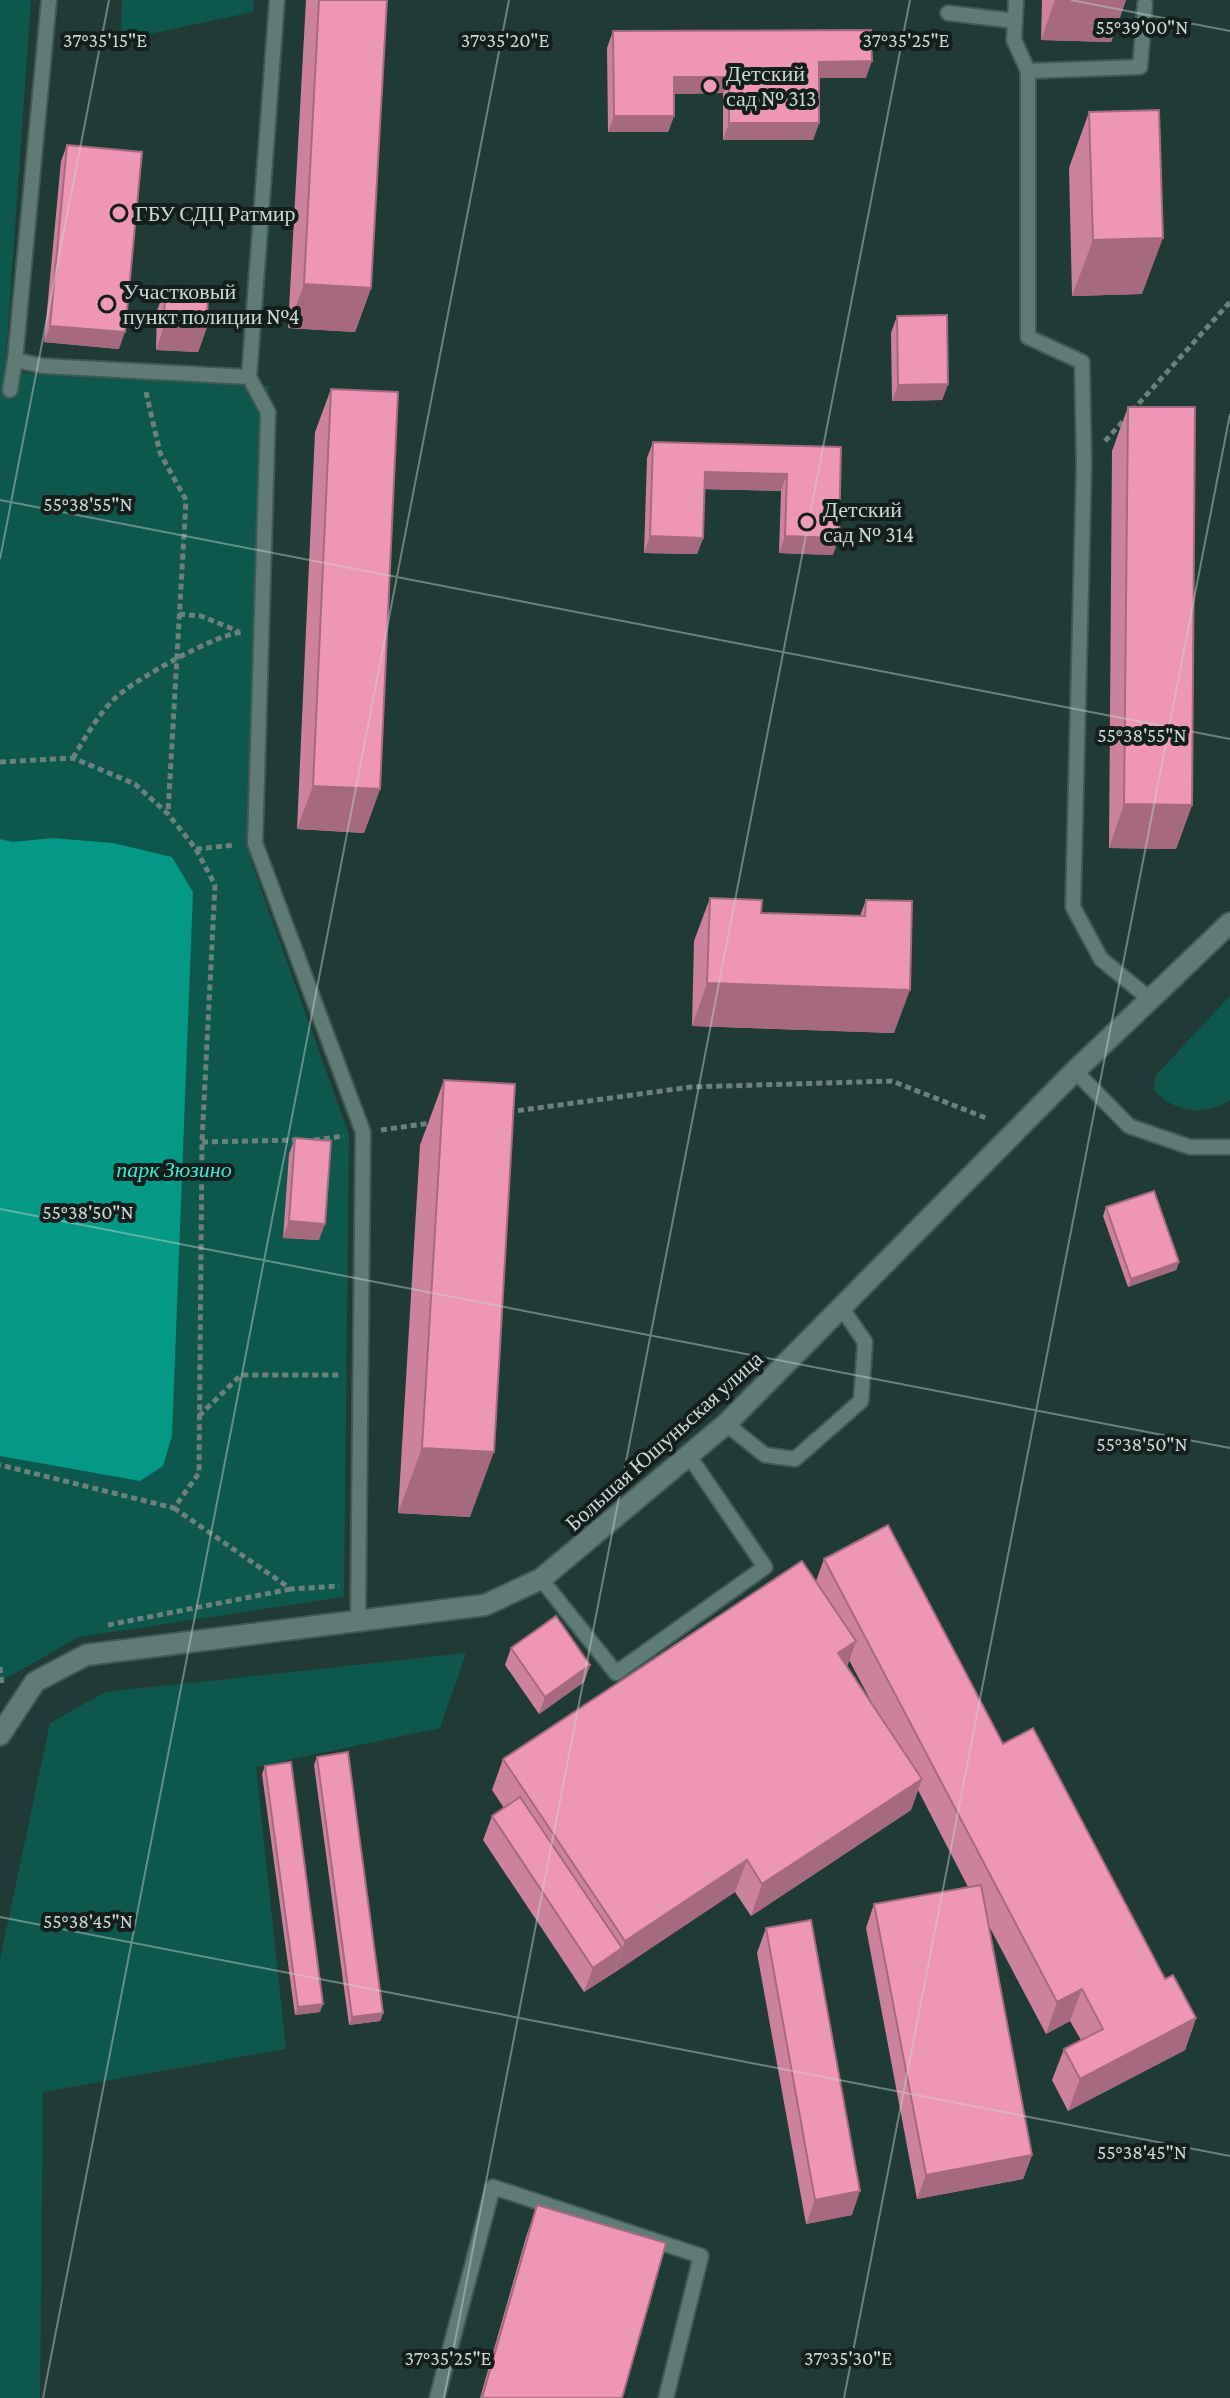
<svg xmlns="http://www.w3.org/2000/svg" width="1230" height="2398" viewBox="0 0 1230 2398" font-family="'Crimson Pro',serif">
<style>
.green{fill:#0e574c}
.water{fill:#049886}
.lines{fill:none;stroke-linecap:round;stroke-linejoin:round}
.lane-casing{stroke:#415854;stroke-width:18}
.secondary-casing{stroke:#415854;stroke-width:24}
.path{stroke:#6c817c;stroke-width:5;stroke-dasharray:6 4;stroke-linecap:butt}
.lane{stroke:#5f7b75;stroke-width:14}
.secondary{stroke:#5f7b75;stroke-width:20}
.wall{fill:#cc829c;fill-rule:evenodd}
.shaded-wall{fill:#a66a7f}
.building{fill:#ed97b5;stroke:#a66a7f;stroke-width:2}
.ticks{fill:none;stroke:#c9d8d4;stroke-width:2;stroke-opacity:0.45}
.poi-dot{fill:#ef9ab8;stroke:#141f1d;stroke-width:3}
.labels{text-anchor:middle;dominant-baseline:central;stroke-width:8;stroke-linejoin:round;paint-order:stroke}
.poi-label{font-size:22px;fill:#c9d8d4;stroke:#141f1d;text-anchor:start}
.park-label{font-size:22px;font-style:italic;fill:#3de8ce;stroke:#141f1d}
.street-label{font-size:22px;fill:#c9d8d4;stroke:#141f1d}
.ticks-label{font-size:20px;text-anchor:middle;fill:#c9d8d4;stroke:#141f1d;stroke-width:8;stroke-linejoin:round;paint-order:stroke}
</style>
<rect width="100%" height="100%" fill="#203a35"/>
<g class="green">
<polygon points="0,0 31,0 5,372 269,386 251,861 349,1135 344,1597 79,1637 0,1682"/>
<polygon points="122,0 254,0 253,12 121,40"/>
<path d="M1230,996V1100C1205,1117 1173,1112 1154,1090L1156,1075Z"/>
<polygon points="466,1653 440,1728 256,1767 286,2049 43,2092 40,2398 0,2398 0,1959 50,1723 105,1692"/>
</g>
<polygon class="water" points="52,838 113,843 172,857 193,892 172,1436 163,1466 140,1481 0,1456 0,839 13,842"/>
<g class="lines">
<g class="lane-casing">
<g id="lane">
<polyline points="49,0 15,360 43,366 249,377 268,412 255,843 363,1132 358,1621"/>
<polyline points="1016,0 1014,40 1028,71"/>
<polyline points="1145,4 1140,67 1028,71 1028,337 1082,362 1084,464 1073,907 1101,959 1151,1000"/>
<polyline points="948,13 1015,21"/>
<polyline points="249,377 277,0"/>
<polyline points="10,390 15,360"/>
<polyline points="1075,1071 1129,1126 1190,1147 1230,1147"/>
<polyline points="726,1424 765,1455 795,1459 861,1401 865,1342 841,1307"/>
<polyline points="541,1579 616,1673 765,1567 689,1456"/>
<polyline points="437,2398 493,2187 701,2256 666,2398"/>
</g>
</g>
<g class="secondary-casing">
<polyline id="secondary" points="0,1735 35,1682 86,1655 485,1605 541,1579 726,1424 1075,1071 1230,923"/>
</g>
<g class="path">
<polyline points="146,392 160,453 186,500 168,813"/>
<polyline points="1132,411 1230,302"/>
<polyline points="1105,441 1125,419"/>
<polyline points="179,614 201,616 238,631"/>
<path d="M73,758C86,736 101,709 121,693C142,676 218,633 243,632"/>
<polyline points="0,762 73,758 135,784 168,814 196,849 215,885 202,1142 199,1473 174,1508 0,1465"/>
<polyline points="196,849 235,845"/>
<polyline points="508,1112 691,1087 892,1081 986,1118"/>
<polyline points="381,1130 431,1123"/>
<polyline points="314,1140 344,1136"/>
<polyline points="202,1142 300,1140"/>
<polyline points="199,1416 241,1375 341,1375"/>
<polyline points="174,1508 291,1589 339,1586"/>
<polyline points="108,1625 291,1589"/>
<polyline points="0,1667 2,1686"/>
</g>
<use href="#lane" class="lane"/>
<use href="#secondary" class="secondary"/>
</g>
<g class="wall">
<polygon points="306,0 387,0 371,288 355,332 288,328"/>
<polygon points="1042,0 1126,0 1111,42 1041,40"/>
<polygon points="613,31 866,78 819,78 819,123 813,140 723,140 723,93 674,94 674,116 668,132 608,132 607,48"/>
<polygon points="1089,112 1142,294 1072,296 1069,168"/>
<polygon points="67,145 119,349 44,342 61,161"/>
<polygon points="165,287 207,327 198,352 156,350 157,311"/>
<polygon points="897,316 948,384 942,400 892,401 891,333"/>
<polygon points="331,389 380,789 364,833 297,829 315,432"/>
<polygon points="1128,407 1192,805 1176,849 1109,848 1112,451"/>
<polygon points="653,442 841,447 833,555 779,553 781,491 704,489 703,538 697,554 644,553 647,458"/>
<polygon points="710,898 761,913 860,916 866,900 894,1033 692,1026 694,941"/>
<polygon points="444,1080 470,1517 398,1513 420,1145"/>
<polygon points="295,1138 319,1240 283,1238 289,1154"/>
<polygon points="1106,1207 1179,1262 1176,1270 1128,1287 1103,1216"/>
<path d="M824,1559L1003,1744L1165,1979L1196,2018L1185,2050L1068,2111L1052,2080L1064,2049L1081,2040L1070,2021L1046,2034L989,1926L1032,2155L1023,2179L917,2199L866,1928L874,1904L968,1887L918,1790L911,1810L751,1916L735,1892L584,1992L483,1840L492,1816L504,1808L492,1790L503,1759L816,1581ZM849,1660L873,1705L847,1666Z"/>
<polygon points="511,1648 590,1665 584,1682 539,1714 505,1665"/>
<polygon points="317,1757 383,2013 380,2021 349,2025 314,1765"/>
<polygon points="265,1766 320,2012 295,2015 262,1774"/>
<polygon points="766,1928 852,2215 806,2224 757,1953"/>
<polygon points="537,2205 622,2398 480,2398 526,2237"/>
</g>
<g class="shaded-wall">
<polygon points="1055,0 1126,0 1111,42 1041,40"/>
<polygon points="872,61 866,78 813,78 819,62"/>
<polygon points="674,77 729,77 723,93 668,94"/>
<polygon points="614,116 674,116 668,132 608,132"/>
<polygon points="729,123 819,123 813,140 723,140"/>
<polygon points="1163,238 1142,294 1072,296 1093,240"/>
<polygon points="304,284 371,288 355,332 288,328"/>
<polygon points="50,326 125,332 119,349 44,342"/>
<polygon points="164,326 207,327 198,352 156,350"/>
<polygon points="948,384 942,400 892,401 898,385"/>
<polygon points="705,472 787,474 781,491 699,489"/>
<polygon points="650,536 703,538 697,554 644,553"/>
<polygon points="785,536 839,538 833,555 779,553"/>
<polygon points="313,786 380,789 364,833 297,829"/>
<polygon points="1124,804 1192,805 1176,849 1109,848"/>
<polygon points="707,983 910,990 894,1033 692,1026"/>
<polygon points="289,1221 325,1224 319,1240 283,1238"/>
<polygon points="1179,1262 1176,1270 1128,1287 1131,1279"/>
<polygon points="422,1448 494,1452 470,1517 398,1513"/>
<polygon points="856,1641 845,1673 838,1653"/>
<polygon points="590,1665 584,1682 539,1714 545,1697"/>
<polygon points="922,1779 911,1810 751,1916 762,1884"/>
<polygon points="747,1860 735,1892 614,1973 625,1941"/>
<polygon points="622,1948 614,1973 584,1992 593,1968"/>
<polygon points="1082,1989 1070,2021 1046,2034 1057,2002"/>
<polygon points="323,2004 320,2012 295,2015 298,2007"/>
<polygon points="383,2013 380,2021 349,2025 352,2017"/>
<polygon points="1196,2018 1185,2050 1068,2111 1080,2079"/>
<polygon points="1032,2155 1023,2179 917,2199 926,2175"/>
<polygon points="860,2191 852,2215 806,2224 815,2200"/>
</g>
<g class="building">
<polygon points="319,0 387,0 371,288 304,284"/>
<polygon points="871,30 872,61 819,62 819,123 729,123 729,77 674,77 674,116 614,116 613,31"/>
<polygon points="1159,110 1163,238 1093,240 1089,112"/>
<polygon points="67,145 142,152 125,332 50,326"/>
<polygon points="165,287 208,288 207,327 164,326"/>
<polygon points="947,315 948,384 898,385 897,316"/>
<polygon points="331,389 398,392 380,789 313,786"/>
<polygon points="1128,407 1195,407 1192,805 1124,804"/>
<polygon points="653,442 841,447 839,538 785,536 787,474 705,472 703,538 650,536"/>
<polygon points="710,898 762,900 761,913 865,916 866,900 912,901 910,990 707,983"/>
<polygon points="444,1080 515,1084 494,1452 422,1448"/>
<polygon points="295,1138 331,1141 325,1224 289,1221"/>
<polygon points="1154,1191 1179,1262 1131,1279 1106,1207"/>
<polygon points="888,1525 1003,1744 1033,1728 1165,1979 1173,1975 1196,2018 1080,2079 1064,2049 1103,2029 1082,1989 1057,2002 824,1559"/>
<polygon points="802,1561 856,1641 838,1653 922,1779 762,1884 747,1860 625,1941 503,1759"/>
<polygon points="556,1616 590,1665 545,1697 511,1648"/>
<polygon points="348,1752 383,2013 352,2017 317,1757"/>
<polygon points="291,1762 323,2004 298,2007 265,1766"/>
<polygon points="520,1797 622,1948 593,1968 492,1816"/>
<polygon points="981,1885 1032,2155 926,2175 874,1904"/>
<polygon points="811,1920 860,2191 815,2200 766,1928"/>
<polygon points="537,2205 666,2243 622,2398 482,2398"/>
</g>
<path class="ticks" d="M1071,0L1230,31M0,500L1230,739M0,559L109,0M0,1209L1230,1448M0,1917L1230,2156M43,2398L509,0M444,2398L910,0M844,2398L1230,414"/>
<g class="poi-dot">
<circle cx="710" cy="86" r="8"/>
<circle cx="119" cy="213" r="8"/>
<circle cx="107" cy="304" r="8"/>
<circle cx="807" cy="522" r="8"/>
</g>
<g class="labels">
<g class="poi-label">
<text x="726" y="73">Детский<tspan x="726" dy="25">сад № 313</tspan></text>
<text x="135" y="213">ГБУ СДЦ Ратмир</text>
<text x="123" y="291">Участковый<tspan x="123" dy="25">пункт полиции №4</tspan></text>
<text x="823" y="509">Детский<tspan x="823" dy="25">сад № 314</tspan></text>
</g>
<g class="park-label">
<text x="174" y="1169">парк Зюзино</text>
</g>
<g class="street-label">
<text transform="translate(664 1441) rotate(-42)">Большая Юшуньская улица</text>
</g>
</g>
<g class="ticks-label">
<text x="1142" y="34">55°39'00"N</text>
<text x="105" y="47">37°35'15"E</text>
<text x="505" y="47">37°35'20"E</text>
<text x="906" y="47">37°35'25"E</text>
<text x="88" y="511">55°38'55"N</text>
<text x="1142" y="742">55°38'55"N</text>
<text x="88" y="1219">55°38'50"N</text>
<text x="1142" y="1451">55°38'50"N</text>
<text x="88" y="1928">55°38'45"N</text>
<text x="1142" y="2159">55°38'45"N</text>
<text x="448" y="2365">37°35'25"E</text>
<text x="848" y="2365">37°35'30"E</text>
</g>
</svg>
